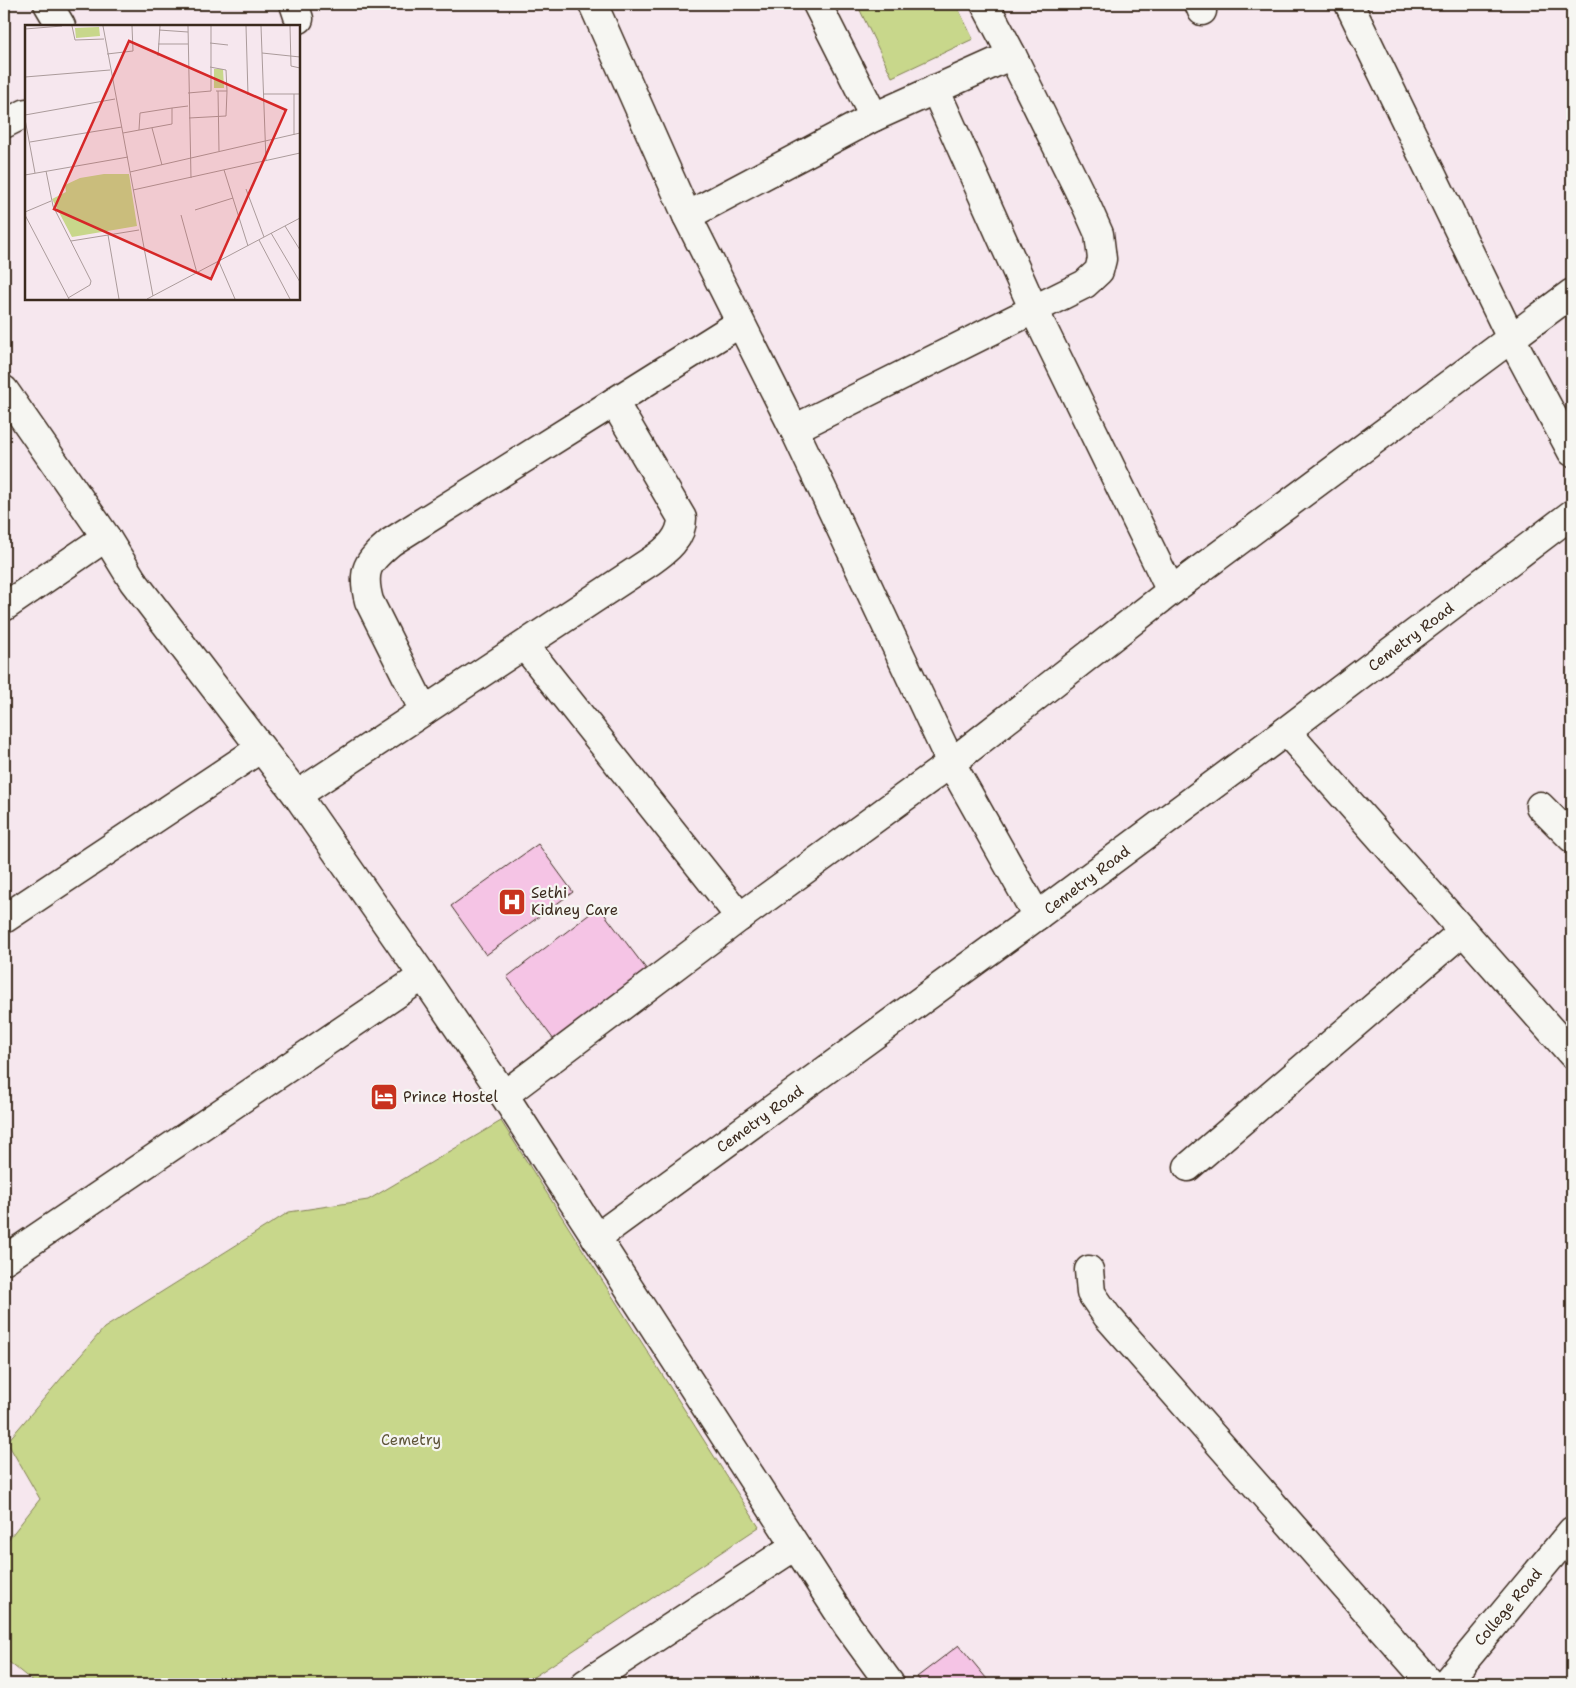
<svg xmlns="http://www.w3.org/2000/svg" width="1576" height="1688" viewBox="0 0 1576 1688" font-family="'Shantell Sans',sans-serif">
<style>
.green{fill:#c8d78b;stroke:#828054}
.building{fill:#f5c4e5;stroke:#3b2a1e}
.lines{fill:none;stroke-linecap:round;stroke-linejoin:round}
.minor-casing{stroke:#3b2a1e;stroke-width:31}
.minor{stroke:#f6f6f2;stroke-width:28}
.labels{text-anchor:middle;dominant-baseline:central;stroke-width:4.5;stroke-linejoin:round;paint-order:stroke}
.street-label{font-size:15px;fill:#3b2a1e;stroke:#f6f6f2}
.poi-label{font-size:15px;fill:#3b2a1e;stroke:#f6f6f2;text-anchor:start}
.park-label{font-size:15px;fill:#5e5539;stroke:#f6f6f2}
.inset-road{fill:none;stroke:#ab9b9b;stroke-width:1}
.view{fill:#d62828;fill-opacity:0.15;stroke:#d62828;stroke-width:2.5}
.inset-edge{fill:none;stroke:#3b2a1e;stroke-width:2.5}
</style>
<rect width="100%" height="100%" fill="#f6e7ee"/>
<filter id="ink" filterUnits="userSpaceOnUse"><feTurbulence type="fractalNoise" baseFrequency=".02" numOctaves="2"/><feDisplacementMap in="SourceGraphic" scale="10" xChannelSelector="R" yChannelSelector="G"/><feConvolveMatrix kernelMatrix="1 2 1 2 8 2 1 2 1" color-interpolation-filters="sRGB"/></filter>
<g filter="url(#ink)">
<g class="green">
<polygon points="857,4 956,4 973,39 892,77"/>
<polygon points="501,1121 759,1527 523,1684 36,1684 4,1658 4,1545 40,1499 7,1442 104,1328 289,1212 368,1200"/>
</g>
<g class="building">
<polygon points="538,844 573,892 486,955 451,906"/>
<polygon points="599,907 647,970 554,1040 507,977"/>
<polygon points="959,1645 991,1684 923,1684 917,1677"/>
</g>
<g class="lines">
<g class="minor-casing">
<g id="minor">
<polyline points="48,4 61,26"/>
<polyline points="294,4 299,19"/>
<polyline points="593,4 687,216 794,429 951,763 1037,916"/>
<polyline points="1199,4 1202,11"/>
<polyline points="1349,4 1511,338 1572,452"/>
<polyline points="935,89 1034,310 1171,591"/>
<polyline points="874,117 1012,55 985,4"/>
<polyline points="4,124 26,113"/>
<polyline points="687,216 874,117 817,4"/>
<polyline points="4,390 106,537 133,581 297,795 423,976 504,1095 847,1625 890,1684"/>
<polyline points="794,429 1085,284 1099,271 1102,259 1099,234 1087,207 1012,55"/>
<polyline points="4,607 106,537"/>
<polyline points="525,646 740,917"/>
<path d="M424,711L369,601C361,570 367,562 391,542L614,402"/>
<polyline points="1286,731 1572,1054"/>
<path d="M297,795L651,561C667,550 682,538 682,518L614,402L740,323"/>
<polyline points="1540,806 1572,838"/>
<polyline points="4,919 261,748"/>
<polyline points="504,1095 740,917 951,763 1171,591 1572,293"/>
<polyline points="1188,1167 1463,931"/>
<polyline points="596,1238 1037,916 1286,731 1572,514"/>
<polyline points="4,1260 423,976"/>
<polyline points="1089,1270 1091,1293 1107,1316 1431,1684"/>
<polyline points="585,1684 795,1546"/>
<polyline points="1445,1684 1572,1531"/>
</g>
</g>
<use href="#minor" class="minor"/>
</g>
</g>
<defs>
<g id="hospital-square" transform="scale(1.4375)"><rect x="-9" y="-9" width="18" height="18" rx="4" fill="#c8321e" stroke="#f6f6f2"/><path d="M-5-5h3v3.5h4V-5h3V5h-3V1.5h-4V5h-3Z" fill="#fff"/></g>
<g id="hotel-square" transform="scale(1.4375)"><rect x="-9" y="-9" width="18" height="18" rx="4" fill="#c8321e" stroke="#f6f6f2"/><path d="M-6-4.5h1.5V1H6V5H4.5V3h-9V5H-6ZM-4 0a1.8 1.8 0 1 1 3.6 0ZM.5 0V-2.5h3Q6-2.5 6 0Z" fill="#fff"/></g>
</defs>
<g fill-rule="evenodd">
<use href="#hospital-square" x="512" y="902"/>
<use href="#hotel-square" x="384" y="1097"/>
</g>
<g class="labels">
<g class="street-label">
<text transform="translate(1411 637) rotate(-37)">Cemetry Road</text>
<text transform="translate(1087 880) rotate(-37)">Cemetry Road</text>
<text transform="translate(760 1119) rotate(-36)">Cemetry Road</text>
<text transform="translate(1508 1607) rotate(-50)">College Road</text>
</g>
<g class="poi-label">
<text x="531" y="893">Sethi<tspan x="531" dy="17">Kidney Care</tspan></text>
<text x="403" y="1097">Prince Hostel</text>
</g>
<g class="park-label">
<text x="411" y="1440">Cemetry</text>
</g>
</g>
<g transform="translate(25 25)">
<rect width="275" height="275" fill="#f6e7ee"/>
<path d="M74,2L75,11L51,13L50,3ZM189,44H198L199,63H189ZM79,149H104L112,201L47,212L27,174L41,167L40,160L55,153Z" fill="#c8d78b"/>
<path class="inset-road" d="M47,1L50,15L79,14M78,1L128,271M163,1L166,153M221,1L223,70M236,1L241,136M265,1L266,41L275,43M0,4L37,1M134,5L163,7M185,18L203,20M133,19H163M237,28L275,32M82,29L108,26L107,1M133,31L135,1M185,42L201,45L202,66H191M0,52L85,45M193,66L194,126M163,68L186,66V1M238,69H269M0,90L90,74M164,93L201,91L202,66M0,94L10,148M127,103L137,140M114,105L115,88L147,83M98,108L147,99V83L163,81M269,110V69H275M5,117L97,102M199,145L223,221M21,146L28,181L66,256L65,260L43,273M105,147L275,108M0,150L103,132M221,164L239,212M108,165L275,128M170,185L208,173M0,187L26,176M0,190L44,274M156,190L172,248M260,201L275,225M246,208L275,257M83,210L94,274M234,215L265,274M46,216L114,205M194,237L210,274M122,274L275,193"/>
<path class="view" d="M104,16L261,85L186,254L29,184Z"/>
<rect width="275" height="275" class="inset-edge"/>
</g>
<rect width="1576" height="1688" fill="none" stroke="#f6f6f2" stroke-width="20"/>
<rect x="10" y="10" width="1556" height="1668" fill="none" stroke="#3b2a1e" stroke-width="2" filter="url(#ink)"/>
</svg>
